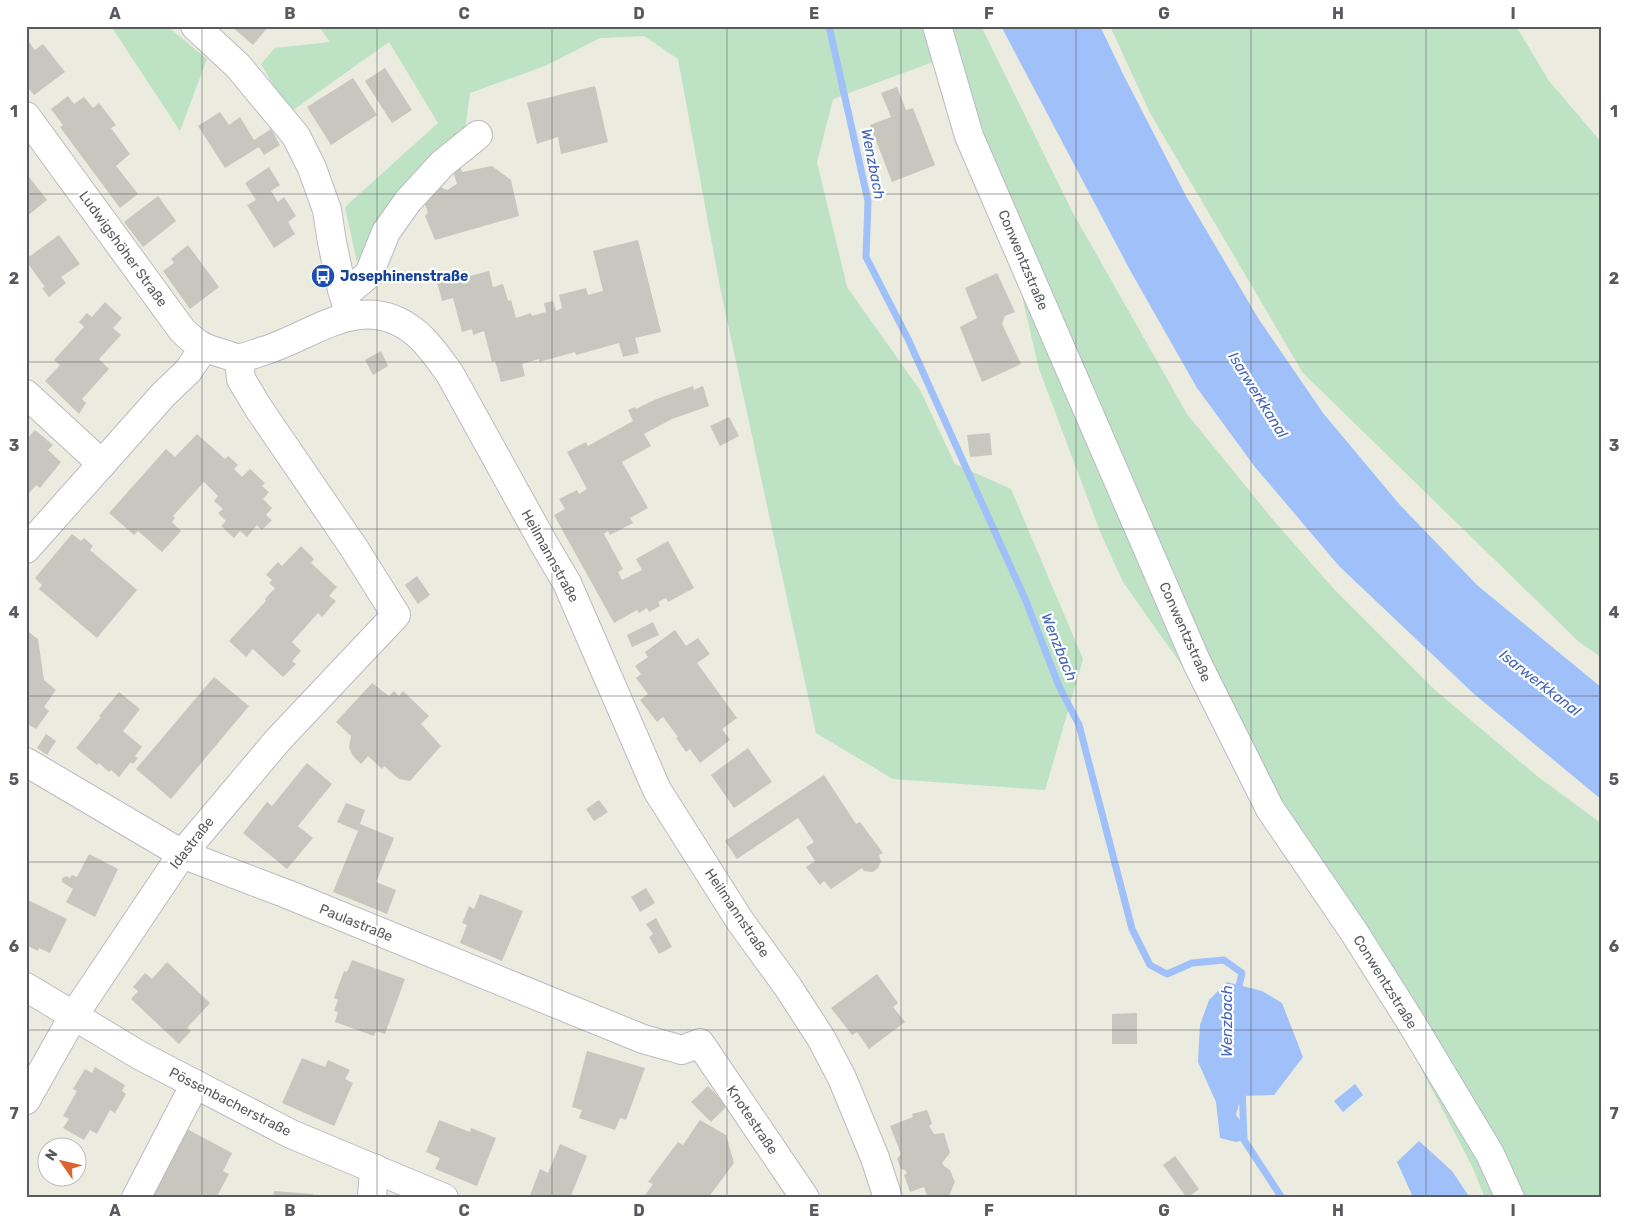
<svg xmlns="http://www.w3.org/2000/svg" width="1628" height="1224" viewBox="0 0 1628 1224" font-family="Rubik,sans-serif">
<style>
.green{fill:#bde2c4}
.water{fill:#a0c0fa}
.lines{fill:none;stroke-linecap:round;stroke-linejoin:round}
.stream{stroke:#a0c0fa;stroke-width:7}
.building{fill:#c8c7bf}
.minor-casing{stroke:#babbc1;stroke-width:30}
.minor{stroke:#fff;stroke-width:28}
.grid{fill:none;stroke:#585a60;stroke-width:1;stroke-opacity:0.55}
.labels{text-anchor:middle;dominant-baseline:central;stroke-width:4.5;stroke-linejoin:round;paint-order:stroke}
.street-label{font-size:14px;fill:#585a60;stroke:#fff}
.transit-label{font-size:14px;font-weight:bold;fill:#164399;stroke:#fff;text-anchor:start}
.water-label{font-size:15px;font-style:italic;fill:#4566bb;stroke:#fff}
.neatline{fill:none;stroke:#585a60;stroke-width:2}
.grid-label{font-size:16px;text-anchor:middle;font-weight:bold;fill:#585a60}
</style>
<rect width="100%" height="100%" fill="#ebebdf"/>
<g class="green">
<polygon points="111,26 167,26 207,59 180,131"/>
<polygon points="319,26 923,26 933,62 833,99 817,162 847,287 920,390 955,464 1011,489 1083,659 1045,790 893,779 816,733 720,287 678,59 644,36 600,38 545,66 470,93 464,136 392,213 357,262 345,207 438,123 389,42 289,113 261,64 275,48 330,42"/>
<polygon points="951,26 981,26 1073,213 1187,414 1274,521 1333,588 1435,690 1537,776 1602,824 1602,1190 1599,1198 1485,1198 1472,1166 1291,820 1123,582 1101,534 1039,369 985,137"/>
<polygon points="1110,26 1516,26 1549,81 1602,143 1602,658 1578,641 1303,373 1150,113"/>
</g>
<g class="water">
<polygon points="1001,26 1100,26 1123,74 1186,196 1258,318 1323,413 1400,505 1477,585 1602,688 1602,800 1474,694 1339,566 1255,467 1197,388 1131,272"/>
<polygon points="1227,982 1262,991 1282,1003 1303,1057 1274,1095 1241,1096 1236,1115 1247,1129 1244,1140 1236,1142 1220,1138 1216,1102 1198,1062 1200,1025 1209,1000"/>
<polygon points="1355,1084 1363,1095 1343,1112 1334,1101"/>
<polygon points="1419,1141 1452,1171 1470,1198 1410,1198 1412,1195 1397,1162"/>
</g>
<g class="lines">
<g class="stream">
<polyline points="829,26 868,201 866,257 908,339 1026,601 1059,686 1079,725 1132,929 1150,965 1167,974 1192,963 1224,960 1242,973 1239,986 1239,994"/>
<polyline points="1242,1087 1244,1140 1282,1198"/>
</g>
</g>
<g class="building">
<polygon points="231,26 269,26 253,45"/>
<polygon points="26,38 35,50 43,44 65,72 34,95 26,85"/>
<polygon points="385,68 412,110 392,123 365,81"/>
<polygon points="353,78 377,115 331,145 307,107"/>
<polygon points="595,86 608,142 561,154 558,137 537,144 527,103"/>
<polygon points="897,87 906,110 913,108 935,165 892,182 870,125 891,117 881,93"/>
<polygon points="68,96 74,104 84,97 93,108 99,103 116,125 111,128 130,154 116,166 138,194 120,208 60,127 63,125 51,109"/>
<polygon points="220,112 229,125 240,117 254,140 271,129 280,145 264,155 259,147 225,168 198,126"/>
<polygon points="492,166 511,180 519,216 435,240 425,216 428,213 422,196 433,195 438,186 447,190 457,184 453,171 461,168 462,172"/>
<polygon points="269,167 280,185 271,191 278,202 284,197 296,216 288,222 295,234 274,248 247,205 256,200 245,183"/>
<polygon points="26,173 47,200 26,217"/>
<polygon points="158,196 176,221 143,247 124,222"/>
<polygon points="59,235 80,264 61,277 66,283 49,297 42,288 45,287 28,264 26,266 26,259"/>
<polygon points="638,240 661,332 635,338 639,353 623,357 619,343 576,355 575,352 539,362 539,359 522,364 525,376 501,382 495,361 492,362 484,331 473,335 472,329 462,332 453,298 442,301 436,278 465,270 466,277 489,271 493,287 503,284 508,301 511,300 516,318 531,313 532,316 546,312 544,303 553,301 556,311 562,308 559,295 586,288 588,295 603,291 593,251"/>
<polygon points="188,245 219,287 190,309 163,271 174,263 171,259"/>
<polygon points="997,273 1015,312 1005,316 1002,324 1021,364 982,382 960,327 977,318 965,288"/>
<polygon points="105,302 122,318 113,328 121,335 99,359 109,369 82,399 86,403 79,414 45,381 60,365 54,360 84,327 79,322 87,313 92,317"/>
<polygon points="381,351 388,366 373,375 365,360"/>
<polygon points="693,386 694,390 703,386 709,406 672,419 644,434 651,446 622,462 648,508 630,518 633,523 610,535 608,531 604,534 623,569 618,572 622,580 642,570 636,559 668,541 694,588 668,602 666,598 658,602 660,606 649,612 647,608 639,613 637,610 614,623 554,515 565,509 559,499 577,490 579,494 587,489 567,452 586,442 588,446 633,421 628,410 635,407 636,409 654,400"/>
<polygon points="729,417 739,436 720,446 710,426"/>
<polygon points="35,430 53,445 48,450 61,462 40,488 36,485 26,497 26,440"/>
<polygon points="990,433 992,455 970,457 967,435"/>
<polygon points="197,434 225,459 228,456 238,465 234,469 242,477 250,469 265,483 262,486 269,492 263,499 272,508 266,515 272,520 262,530 257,525 247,537 240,531 234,538 221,526 226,521 218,513 223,509 214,501 218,496 204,482 173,516 175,518 172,522 181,531 162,552 138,531 134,535 109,513 166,449 175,457"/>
<polygon points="72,534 81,541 84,538 93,546 90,550 137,590 97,638 39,589 42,585 35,578"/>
<polygon points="301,546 314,559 311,563 337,587 329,596 336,601 322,617 318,613 292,642 301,651 292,661 296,664 283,677 253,649 246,657 229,641 266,601 265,599 275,588 269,583 272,580 266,575 278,562 282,566"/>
<polygon points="417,576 430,595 418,604 405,585"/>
<polygon points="653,622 659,635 632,647 627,635"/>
<polygon points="26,626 28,628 26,630 38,639 44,680 56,690 44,707 49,711 36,729 26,723"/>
<polygon points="675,630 686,646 698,638 710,654 697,663 737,718 722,729 730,740 700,763 690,749 686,752 676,738 678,737 663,717 657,722 640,700 648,694 636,678 641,674 635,666 648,657 645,652"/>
<polygon points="214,677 249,706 171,799 136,769"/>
<polygon points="372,683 389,696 394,691 399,696 403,691 429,716 421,724 441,746 410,781 399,779 384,766 382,769 368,756 361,764 353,756 349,747 351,736 336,722"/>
<polygon points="119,692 140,709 123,731 142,747 135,756 138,758 133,764 131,762 119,777 111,770 109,772 99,763 97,765 76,748 101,717 99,716"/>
<polygon points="46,734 56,741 47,755 37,748"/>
<polygon points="748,748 772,782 734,808 711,775"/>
<polygon points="307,763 332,784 298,826 313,838 287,869 243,833 267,802 272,806"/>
<polygon points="824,775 856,824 860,822 883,853 879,855 881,861 878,868 873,872 864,871 862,868 831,889 824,881 820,885 806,867 815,861 806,847 814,842 798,818 737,859 725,841"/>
<polygon points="599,800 608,812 594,821 586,809"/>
<polygon points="346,803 365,810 360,824 394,838 376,882 396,890 387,914 333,892 358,831 337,822"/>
<polygon points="89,854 118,869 95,917 66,902 73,889 62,882 62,878 67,876 70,878 72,875 77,877"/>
<polygon points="646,888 655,903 640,912 631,897"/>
<polygon points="480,894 523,911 502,961 460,943 467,925 462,923 465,916 469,906 474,909"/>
<polygon points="26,899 67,919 50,953 39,948 38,951 26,945"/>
<polygon points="656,918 672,947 659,954 649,937 653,934 646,924"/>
<polygon points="352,960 405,979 385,1034 376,1031 374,1036 335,1022 338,1012 334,1011 338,1000 334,998 344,971 347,972"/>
<polygon points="167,962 210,1003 187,1028 191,1031 179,1044 131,999 138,991 133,987 145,973 152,979"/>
<polygon points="877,974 898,1003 893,1007 905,1022 869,1049 857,1032 852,1035 831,1008"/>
<polygon points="1137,1013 1137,1044 1112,1044 1112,1014"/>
<polygon points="587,1051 645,1068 626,1120 620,1118 615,1130 579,1118 582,1110 572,1107"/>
<polygon points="302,1058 325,1067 328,1060 350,1070 345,1079 353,1083 334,1126 282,1103"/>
<polygon points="95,1067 125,1085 122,1091 126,1094 115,1113 110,1110 97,1134 90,1130 84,1140 63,1128 69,1119 63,1116 77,1091 73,1089 85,1069 92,1073"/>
<polygon points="708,1086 727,1106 711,1122 691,1102"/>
<polygon points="927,1110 932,1123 929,1126 934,1134 944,1133 950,1153 942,1163 944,1166 950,1170 955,1182 949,1196 945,1198 928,1198 924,1187 910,1192 904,1175 907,1173 905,1170 901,1169 897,1159 901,1154 890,1126 913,1117 912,1114"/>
<polygon points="439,1120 470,1132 471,1128 496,1138 477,1186 435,1169 440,1158 426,1152"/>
<polygon points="700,1120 726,1135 734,1163 708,1198 643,1198 653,1184 648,1182 678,1142 683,1145"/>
<polygon points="187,1129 232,1153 223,1171 229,1174 216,1198 156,1198 151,1195"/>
<polygon points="560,1144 587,1156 570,1198 529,1198 540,1169 548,1173"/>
<polygon points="1175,1156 1199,1189 1187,1198 1163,1165"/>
<polygon points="274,1191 313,1194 312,1198 273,1198"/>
</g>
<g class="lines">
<g class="minor-casing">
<g id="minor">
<polyline points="195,26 238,66 296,136 312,168 327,210 332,242 342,290 350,315"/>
<polyline points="937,26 969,136 1197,663 1270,809 1354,932 1412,1024 1490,1154 1510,1198"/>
<path d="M26,116L182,330C197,345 203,348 224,354C228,355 234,358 238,358C245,358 254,354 260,352C313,337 362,288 416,333C430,345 440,360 450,374L544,544L567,583L657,790L740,921L788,987L821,1038L842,1078L875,1158L888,1198"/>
<polyline points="344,295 369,274 386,232 408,201 442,164 478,135"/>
<polyline points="26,394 102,464"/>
<polyline points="26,549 163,395 188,371 203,349"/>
<polyline points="26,762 182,854 287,894 643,1039 682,1050 700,1043 805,1198"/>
<polyline points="26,987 139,1055 291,1134 444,1198"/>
<polyline points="26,1100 74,1015 182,854 278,740 396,615 354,548 259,409 241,379 239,358"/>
<polyline points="136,1198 195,1084"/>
<polyline points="372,1198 374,1168"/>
</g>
</g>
<use href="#minor" class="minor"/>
</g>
<path class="grid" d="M202,26V1198M377,26V1198M552,26V1198M727,26V1198M901,26V1198M1076,26V1198M1251,26V1198M1426,26V1198M26,194H1602M26,362H1602M26,529H1602M26,696H1602M26,862H1602M26,1030H1602"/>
<defs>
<g id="bus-disc" transform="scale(1.25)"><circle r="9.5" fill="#1a4fb4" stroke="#fff"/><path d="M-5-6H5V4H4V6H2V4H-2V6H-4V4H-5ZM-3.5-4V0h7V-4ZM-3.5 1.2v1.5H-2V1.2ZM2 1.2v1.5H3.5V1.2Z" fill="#fff"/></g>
</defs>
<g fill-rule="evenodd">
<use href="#bus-disc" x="323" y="276"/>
</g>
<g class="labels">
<g class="street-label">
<text transform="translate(123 249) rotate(54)">Ludwigshöher Straße</text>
<text transform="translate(1023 260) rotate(67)">Conwentzstraße</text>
<text transform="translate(550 556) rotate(61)">Heilmannstraße</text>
<text transform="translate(1185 632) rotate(66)">Conwentzstraße</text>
<text transform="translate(192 843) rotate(-52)">Idastraße</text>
<text transform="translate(737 913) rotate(56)">Heilmannstraße</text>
<text transform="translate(356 923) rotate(22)">Paulastraße</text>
<text transform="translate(1385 982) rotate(58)">Conwentzstraße</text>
<text transform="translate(230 1102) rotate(27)">Pössenbacherstraße</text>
<text transform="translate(752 1120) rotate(56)">Knotestraße</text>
</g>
<g class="transit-label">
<text x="340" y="276">Josephinenstraße</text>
</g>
<g class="water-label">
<text transform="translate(873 164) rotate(79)">Wenzbach</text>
<text transform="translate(1258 395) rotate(58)">Isarwerkkanal</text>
<text transform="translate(1059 647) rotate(68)">Wenzbach</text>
<text transform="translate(1540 683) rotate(38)">Isarwerkkanal</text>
<text transform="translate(1227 1021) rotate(-90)">Wenzbach</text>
</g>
</g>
<rect width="1628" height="1224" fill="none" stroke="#ffffff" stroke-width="55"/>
<g transform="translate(62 1162) rotate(304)"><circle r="24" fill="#ffffff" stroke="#bcbdbf"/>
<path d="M0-4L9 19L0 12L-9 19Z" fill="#df6231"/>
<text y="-8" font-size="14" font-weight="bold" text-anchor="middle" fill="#585a60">N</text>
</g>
<rect x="28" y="28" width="1572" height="1168" class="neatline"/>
<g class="grid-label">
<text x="115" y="19">A</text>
<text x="290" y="19">B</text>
<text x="464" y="19">C</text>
<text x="639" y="19">D</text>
<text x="814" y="19">E</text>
<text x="989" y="19">F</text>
<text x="1164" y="19">G</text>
<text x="1338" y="19">H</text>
<text x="1513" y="19">I</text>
<text x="14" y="117">1</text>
<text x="1614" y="117">1</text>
<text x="14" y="284">2</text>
<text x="1614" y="284">2</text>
<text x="14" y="451">3</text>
<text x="1614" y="451">3</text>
<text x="14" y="618">4</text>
<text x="1614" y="618">4</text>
<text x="14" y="785">5</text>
<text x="1614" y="785">5</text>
<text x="14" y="952">6</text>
<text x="1614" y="952">6</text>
<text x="14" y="1119">7</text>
<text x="1614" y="1119">7</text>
<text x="115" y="1216">A</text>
<text x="290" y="1216">B</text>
<text x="464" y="1216">C</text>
<text x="639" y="1216">D</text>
<text x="814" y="1216">E</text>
<text x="989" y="1216">F</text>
<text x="1164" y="1216">G</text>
<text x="1338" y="1216">H</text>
<text x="1513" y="1216">I</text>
</g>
</svg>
